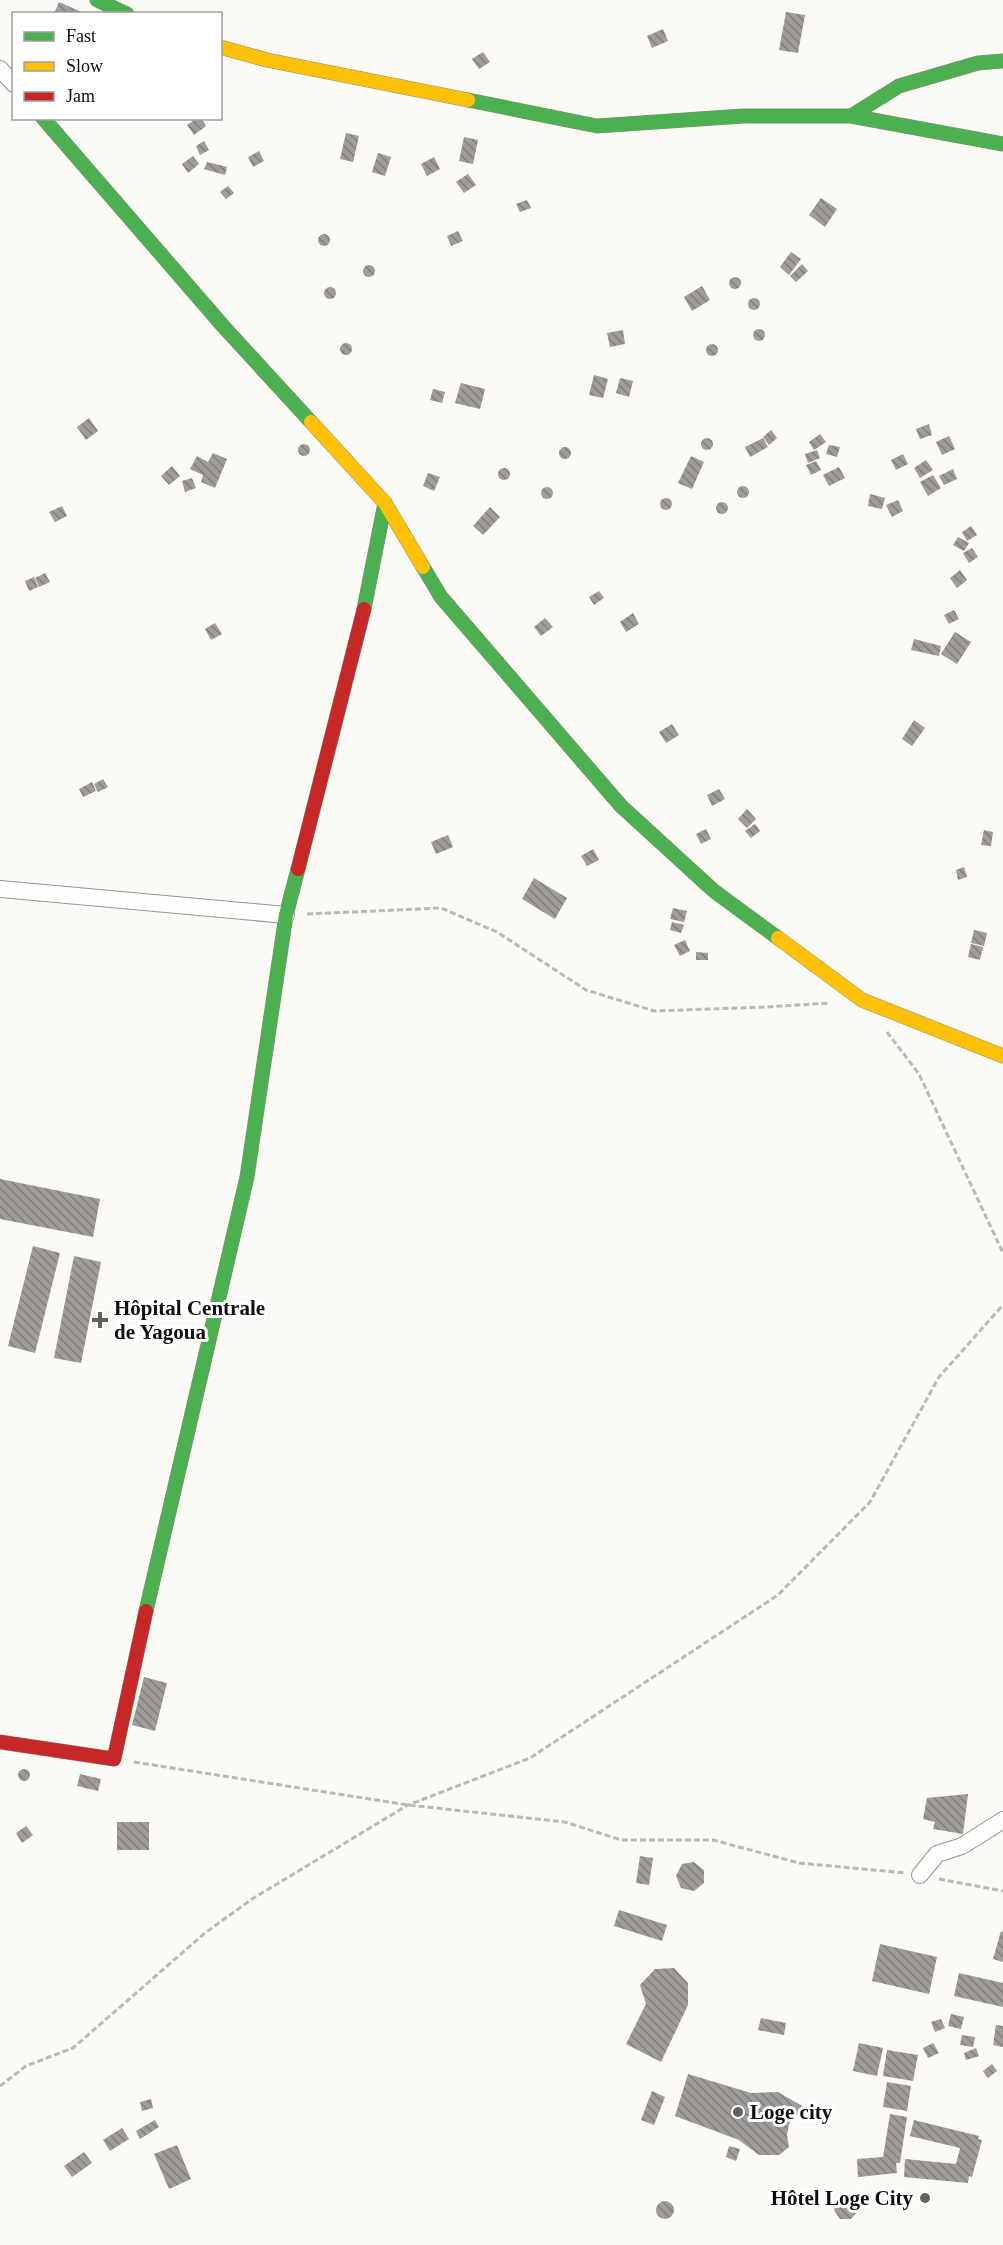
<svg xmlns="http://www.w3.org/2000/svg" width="1003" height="2245" viewBox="0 0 1003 2245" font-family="'Times New Roman',serif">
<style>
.building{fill:url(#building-back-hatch)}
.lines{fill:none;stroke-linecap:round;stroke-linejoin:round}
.street-casing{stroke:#969592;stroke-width:18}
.fast-casing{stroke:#8c8b89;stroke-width:15}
.slow-casing{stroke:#8c8b89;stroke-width:15}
.jam-casing{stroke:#8c8b89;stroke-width:15}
.path{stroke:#b9b9b8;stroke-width:3;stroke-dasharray:6 3;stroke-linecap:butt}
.street{stroke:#fffefd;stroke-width:16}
.fast{stroke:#4caf50;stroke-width:14}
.slow{stroke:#ffc107;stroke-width:14}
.jam{stroke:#c62828;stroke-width:14}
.poi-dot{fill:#62615f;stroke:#fff;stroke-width:2}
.labels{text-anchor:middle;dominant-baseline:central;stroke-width:6;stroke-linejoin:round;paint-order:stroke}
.poi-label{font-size:21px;font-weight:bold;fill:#0f0f0f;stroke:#fff;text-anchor:start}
</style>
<defs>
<pattern id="building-back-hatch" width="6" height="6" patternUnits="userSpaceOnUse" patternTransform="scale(1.5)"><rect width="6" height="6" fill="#9f9c99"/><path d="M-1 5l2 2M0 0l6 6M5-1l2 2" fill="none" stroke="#807e7b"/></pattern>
</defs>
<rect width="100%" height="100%" fill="#fcfaf4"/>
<g class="building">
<polygon points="59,2 86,14 54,14"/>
<polygon points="786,12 805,15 798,53 779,50"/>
<polygon points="663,29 668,41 652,48 647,36"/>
<polygon points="483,52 490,62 479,69 472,59"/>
<polygon points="197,118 201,118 206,126 194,135 187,125"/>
<polygon points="346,133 359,136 353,162 340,159"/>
<polygon points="464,137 478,140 473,164 459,161"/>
<polygon points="204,141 209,150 200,155 196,146"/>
<polygon points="259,151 264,161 253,167 248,157"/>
<polygon points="378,153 391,157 385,176 372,172"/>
<polygon points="193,156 199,164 188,173 182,164"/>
<polygon points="434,157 440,169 427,176 421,164"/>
<polygon points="207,162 227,167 225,175 204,169"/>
<polygon points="468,174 476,185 464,193 456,182"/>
<polygon points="228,186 234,193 226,199 220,192"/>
<polygon points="821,198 837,209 825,227 809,215"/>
<polygon points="527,200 531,208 520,212 516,204"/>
<polygon points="458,231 463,241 451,246 447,236"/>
<circle cx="324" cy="240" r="6"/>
<polygon points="791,252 801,259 789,275 780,267"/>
<polygon points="802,264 808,271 796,282 790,276"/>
<circle cx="369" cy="271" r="6"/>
<circle cx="735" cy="283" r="6"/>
<polygon points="702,286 710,300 692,311 684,297"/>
<circle cx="330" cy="293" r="6"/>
<circle cx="754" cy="304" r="6"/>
<circle cx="759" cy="335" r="6"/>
<polygon points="623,330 625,344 610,347 607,333"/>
<circle cx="346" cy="349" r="6"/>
<circle cx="712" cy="350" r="6"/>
<polygon points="594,375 608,379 603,398 589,395"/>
<polygon points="620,378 633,381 629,397 616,393"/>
<polygon points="461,383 485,389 480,409 455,403"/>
<polygon points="433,389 445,392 442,403 430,400"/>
<polygon points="89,418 98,431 86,440 77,427"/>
<polygon points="929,424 932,435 920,439 916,429"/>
<polygon points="771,430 777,438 769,445 763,437"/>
<polygon points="820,434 826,442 814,450 809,442"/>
<polygon points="949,436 955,449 942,455 936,442"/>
<circle cx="707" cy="444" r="6"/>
<polygon points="763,438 768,447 750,457 745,447"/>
<circle cx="304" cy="450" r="6"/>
<polygon points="829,445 840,447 837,457 826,454"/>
<circle cx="565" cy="453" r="6"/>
<polygon points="817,450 820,458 808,463 805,454"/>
<polygon points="213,453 227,459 215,488 201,482 203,475 190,469 197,456 208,462"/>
<polygon points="903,454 908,464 896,470 891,460"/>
<polygon points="691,456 704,462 692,489 678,483"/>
<polygon points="926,460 933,470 920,478 914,468"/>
<polygon points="816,461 821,470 811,475 806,465"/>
<polygon points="172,466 180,476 169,485 161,476"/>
<polygon points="839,467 845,478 829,486 823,475"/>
<circle cx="504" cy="474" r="6"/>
<polygon points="953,469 957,479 944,485 939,476"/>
<polygon points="428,473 440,477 434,491 423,486"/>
<polygon points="933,475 941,488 928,496 920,482"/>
<polygon points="192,478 196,488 185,492 182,481"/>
<circle cx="743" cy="492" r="6"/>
<circle cx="547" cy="493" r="6"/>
<polygon points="870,494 885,498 882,509 868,506"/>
<circle cx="666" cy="504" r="6"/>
<polygon points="898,500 903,511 892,517 886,505"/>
<circle cx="722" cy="508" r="6"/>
<polygon points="62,506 67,516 55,522 49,512"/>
<polygon points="490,507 500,517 483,535 473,526"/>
<polygon points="971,526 977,535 967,541 962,532"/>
<polygon points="958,537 969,543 964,551 953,545"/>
<polygon points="972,548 978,557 969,563 963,553"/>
<polygon points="960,570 967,580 957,588 950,578"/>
<polygon points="45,573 50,582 39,587 35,578"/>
<polygon points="34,577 38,587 29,591 25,581"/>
<polygon points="599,591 604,598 594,605 589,597"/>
<polygon points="954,610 959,619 949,624 944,615"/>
<polygon points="633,613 639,624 626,632 620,622"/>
<polygon points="545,618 553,627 541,636 534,627"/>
<polygon points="215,623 222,634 211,640 205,629"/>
<polygon points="955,632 971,642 957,664 941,654"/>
<polygon points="914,639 941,646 939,656 911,650"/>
<polygon points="914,720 925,728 912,746 902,739"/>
<polygon points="672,724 679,735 666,743 659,732"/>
<polygon points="103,779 108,787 98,792 94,784"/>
<polygon points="92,782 96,791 83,797 79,789"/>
<polygon points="719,789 725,799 712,806 707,795"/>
<polygon points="747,809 756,819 747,828 738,819"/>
<polygon points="755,824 760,831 751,838 745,831"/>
<polygon points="706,829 711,839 701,844 696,834"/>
<polygon points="984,830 993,832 991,846 981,845"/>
<polygon points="448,835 453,847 436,854 431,842"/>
<polygon points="593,849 599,860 587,866 581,856"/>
<polygon points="964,867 967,877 958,880 956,870"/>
<polygon points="534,878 567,898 555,919 522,899"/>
<polygon points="673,908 687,911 684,922 670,919"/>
<polygon points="672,922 684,925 681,933 670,930"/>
<polygon points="974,930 987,933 984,946 971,943"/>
<polygon points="685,940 690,951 680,956 674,945"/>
<polygon points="971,944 983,947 980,960 968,957"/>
<polygon points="696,952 708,953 708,960 696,960"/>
<polygon points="0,1179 100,1199 93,1237 0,1219"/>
<polygon points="33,1246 60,1253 35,1353 8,1346"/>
<polygon points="74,1256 101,1262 81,1363 54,1358"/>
<polygon points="144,1677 167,1683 155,1731 132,1725"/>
<circle cx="24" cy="1775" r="6"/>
<polygon points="80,1774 101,1779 98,1791 77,1786"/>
<polygon points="968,1794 963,1834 933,1829 935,1822 923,1819 927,1798"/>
<rect x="117" y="1822" width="32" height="28"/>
<polygon points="26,1826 33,1835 22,1843 16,1833"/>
<polygon points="640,1856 653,1858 649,1885 636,1883"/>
<polygon points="694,1862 704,1870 704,1883 694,1891 681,1888 676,1876 682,1864"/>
<polygon points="619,1910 667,1925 662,1941 614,1926"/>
<polygon points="1001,1931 1003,1932 1003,1962 993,1959"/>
<polygon points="880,1944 937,1957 929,1994 872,1981"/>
<polygon points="674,1968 688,1983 688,2005 661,2062 626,2044 646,2004 640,1985 655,1969"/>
<polygon points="959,1973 1003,1983 1003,2007 954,1996"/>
<polygon points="951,2014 964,2017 961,2029 948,2026"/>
<polygon points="761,2018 786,2023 784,2035 758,2030"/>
<polygon points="941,2019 945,2028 935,2032 931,2022"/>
<polygon points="996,2025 1003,2026 1003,2047 993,2045"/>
<polygon points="962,2035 975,2037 973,2047 960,2045"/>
<polygon points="859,2043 883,2048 877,2076 853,2071"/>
<polygon points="933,2043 939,2053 928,2058 923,2048"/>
<polygon points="976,2048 979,2056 966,2060 964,2053"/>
<polygon points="887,2050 918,2055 913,2081 883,2076"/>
<polygon points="992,2064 997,2071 988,2078 983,2071"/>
<polygon points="688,2074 751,2093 778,2092 804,2107 789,2124 787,2135 789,2147 779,2155 759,2155 739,2140 675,2116"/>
<polygon points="887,2082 911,2086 907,2111 883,2107"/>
<polygon points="652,2091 665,2097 654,2125 641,2120"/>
<polygon points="151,2099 153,2108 142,2111 140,2102"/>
<polygon points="890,2114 907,2117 900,2163 896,2163 897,2173 858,2177 857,2159 883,2157"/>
<polygon points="155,2120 159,2127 140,2139 136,2131"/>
<polygon points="914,2120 979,2136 978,2139 982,2140 972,2177 969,2176 968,2183 904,2177 905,2159 956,2164 960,2148 910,2136"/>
<polygon points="122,2128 129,2139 110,2151 103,2140"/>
<polygon points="177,2145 191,2179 169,2189 154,2154"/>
<polygon points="729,2146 740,2149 736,2161 726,2157"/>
<polygon points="84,2152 92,2163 72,2177 64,2166"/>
<polygon points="846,2196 856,2201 858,2211 851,2219 840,2219 834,2210 837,2200"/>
<circle cx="665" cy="2210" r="9"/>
</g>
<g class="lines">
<g class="street-casing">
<g id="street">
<polyline points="0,69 14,84"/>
<polyline points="0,889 286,915"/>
<polyline points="920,1875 937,1854 962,1846 1003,1820"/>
</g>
</g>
<g class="fast-casing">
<g id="fast">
<polyline points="97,0 127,14"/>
<polyline points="468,100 597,126 743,116 851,116 1003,144"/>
<polyline points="851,116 899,86 978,63 1003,61"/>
<polyline points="43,118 223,326 311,422"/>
<polyline points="423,567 441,597 621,806 714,891 778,938"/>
<polyline points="364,609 385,503"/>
<polyline points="146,1611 247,1177 286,915 298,869"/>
</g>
</g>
<g class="slow-casing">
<g id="slow">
<polyline points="220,47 267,60 468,100"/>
<polyline points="311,422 385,503 423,567"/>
<polyline points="778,938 862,1000 1003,1056"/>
</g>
</g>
<g class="jam-casing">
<g id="jam">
<polyline points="298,869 364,609"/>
<polyline points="0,1742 114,1759 146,1611"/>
</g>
</g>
<g class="path">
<polyline points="307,914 441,908 497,932 586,990 654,1011 766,1007 830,1003"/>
<polyline points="887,1032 919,1074 1003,1253"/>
<polyline points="134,1762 408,1805 565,1822 621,1840 713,1840 799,1863 906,1873"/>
<polyline points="939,1879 1003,1891"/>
<polyline points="0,2086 26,2066 73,2048 205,1933 252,1899 408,1805 530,1758 778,1595 870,1502 939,1377 1003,1305"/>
</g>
<use href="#street" class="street"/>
<use href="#fast" class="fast"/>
<use href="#slow" class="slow"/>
<use href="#jam" class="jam"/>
</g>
<g class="poi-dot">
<path d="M97 1311h6v6h6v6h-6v6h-6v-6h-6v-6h6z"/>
<circle cx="738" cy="2112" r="6"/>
<circle cx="925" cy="2198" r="6"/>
</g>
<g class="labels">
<g class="poi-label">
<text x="114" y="1308">Hôpital Centrale<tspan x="114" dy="24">de Yagoua</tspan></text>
<text x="750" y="2112">Loge city</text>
<text x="913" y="2198" text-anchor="end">Hôtel Loge City</text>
</g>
</g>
<rect x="12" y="12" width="210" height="108" fill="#ffffff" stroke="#9f9f9f" stroke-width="1.5"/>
<rect x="24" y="32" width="30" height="9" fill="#4caf50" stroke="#9f9f9f" stroke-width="1.5"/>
<text x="66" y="42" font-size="18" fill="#0f0f0f">Fast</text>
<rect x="24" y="62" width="30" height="9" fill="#ffc107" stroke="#9f9f9f" stroke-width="1.5"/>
<text x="66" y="72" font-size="18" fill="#0f0f0f">Slow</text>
<rect x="24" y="92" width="30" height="9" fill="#c62828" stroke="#9f9f9f" stroke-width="1.5"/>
<text x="66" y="102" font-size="18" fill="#0f0f0f">Jam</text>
</svg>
